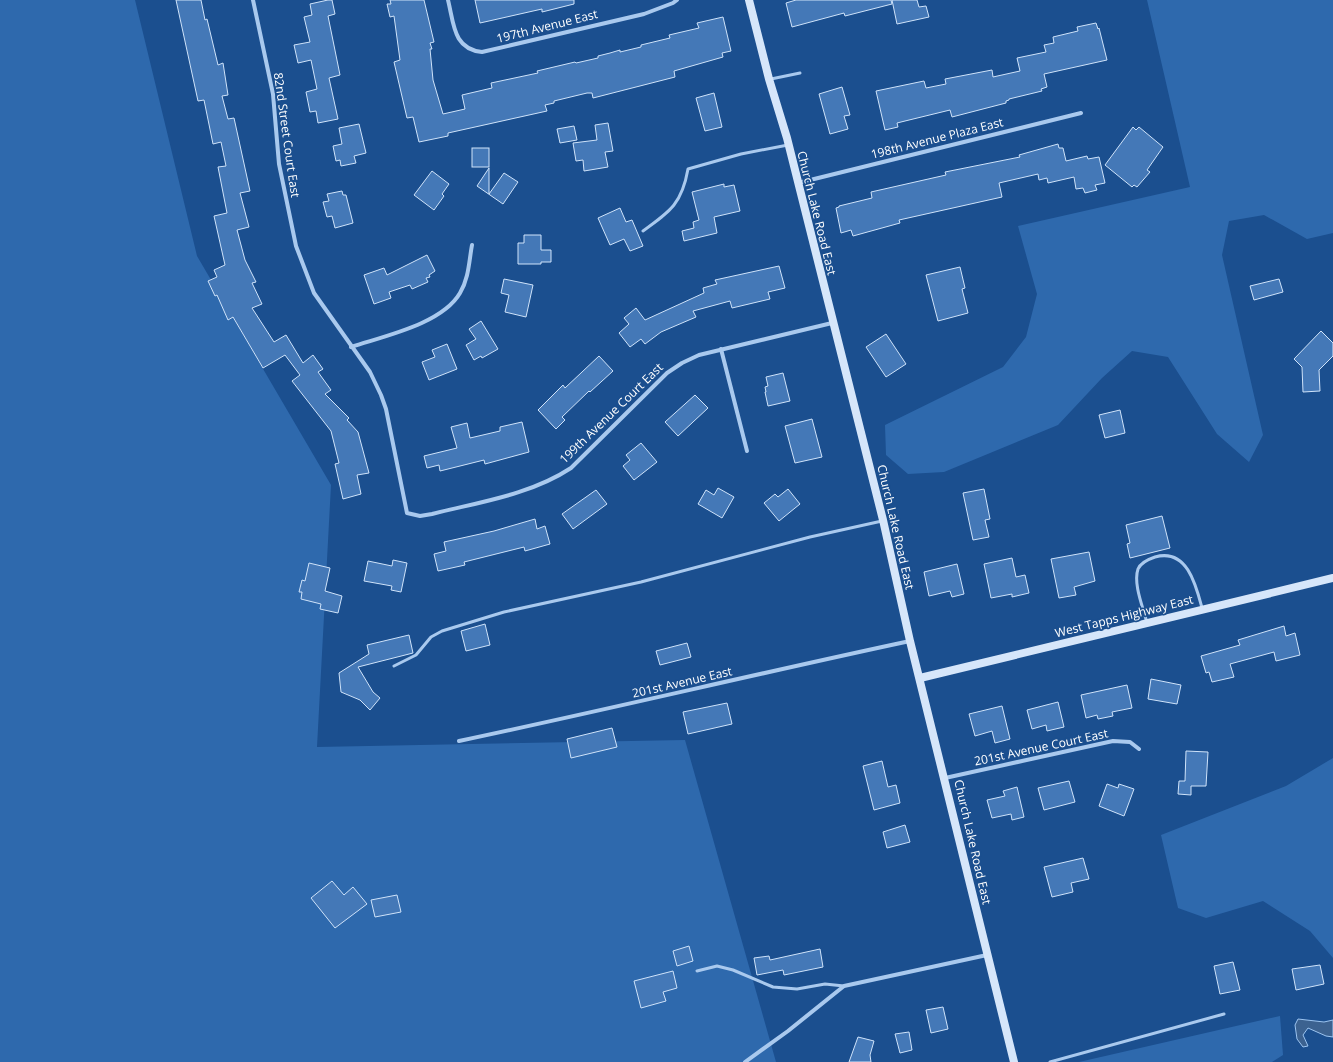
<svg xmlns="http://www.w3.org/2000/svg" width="1333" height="1062" viewBox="0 0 1333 1062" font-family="'Open Sans',sans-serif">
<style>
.green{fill:#2e69ad}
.water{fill:#3c6290;stroke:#9cc4f0}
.building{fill:#4478b7;stroke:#cfe3fa}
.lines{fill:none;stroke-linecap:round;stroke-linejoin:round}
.lane{stroke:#a9c9ee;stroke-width:3}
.street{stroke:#a9c9ee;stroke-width:4}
.secondary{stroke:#d6e6fa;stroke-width:8}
.labels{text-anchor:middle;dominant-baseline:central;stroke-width:3.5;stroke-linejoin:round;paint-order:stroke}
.street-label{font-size:12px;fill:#fff;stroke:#1b4f8f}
</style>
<rect width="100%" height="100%" fill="#1b4f8f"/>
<g class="green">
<polygon points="0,0 135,0 197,256 331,485 317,747 685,740 776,1062 0,1062"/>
<polygon points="1147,0 1333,0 1333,233 1307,239 1264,215 1229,221 1222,255 1263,435 1249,462 1217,434 1168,357 1132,351 1102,378 1058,425 944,472 908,474 886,455 885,425 1003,367 1026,337 1037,294 1018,226 1190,187"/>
<polygon points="1333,758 1333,958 1310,931 1263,901 1206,918 1178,908 1161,835 1286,786"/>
<polygon points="1280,1016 1283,1055 1272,1062 1079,1062"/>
</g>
<polygon class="water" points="1298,1019 1324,1022 1333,1020 1333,1037 1326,1036 1308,1028 1303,1035 1308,1046 1303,1047 1297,1039 1295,1025"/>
<g class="building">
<polygon points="176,0 201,0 205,20 207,19 218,65 223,63 228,95 222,96 228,119 234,118 250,191 240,193 249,227 237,230 245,260 256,282 252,283 262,304 252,308 274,342 286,335 303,363 313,355 323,369 318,372 331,390 325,394 349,418 347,420 358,432 369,473 357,475 361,494 343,499 335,464 339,463 331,431 292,381 300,375 285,355 263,368 233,317 228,320 217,295 215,296 208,281 217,277 214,270 225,265 214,216 227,213 218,167 226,166 221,142 213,144 204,100 198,101"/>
<polygon points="328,0 332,0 335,14 328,16 340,75 329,78 338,119 318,123 316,111 310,112 306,92 317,89 311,60 298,63 294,45 310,42 304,17 312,15 310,4"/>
<polygon points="390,0 424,0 434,42 430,43 432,49 430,49 433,80 443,114 465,109 462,95 492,88 491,83 538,73 537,71 575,62 576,63 598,58 598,56 610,53 620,50 620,52 641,47 641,45 670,38 669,35 699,28 697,23 723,17 731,51 722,53 723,57 674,71 675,77 593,98 592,93 587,93 554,101 554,103 545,105 547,111 448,133 448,136 419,142 413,117 407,118 394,62 400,60 394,16 390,17 387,4 391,4"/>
<polygon points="475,0 574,0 574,4 542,12 542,9 480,23"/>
<polygon points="796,0 891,0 892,4 845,16 844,13 792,27 786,3"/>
<polygon points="892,0 917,0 919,7 926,6 929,17 897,24"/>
<polygon points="1096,23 1098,29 1099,28 1107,60 1044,74 1047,87 1041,89 1042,91 1009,99 1009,100 1006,101 1006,103 952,117 950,110 905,121 897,123 898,127 885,130 876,91 924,81 926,88 946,84 945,79 992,70 993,77 1020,71 1017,58 1046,52 1044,45 1054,43 1053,37 1078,31 1077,27"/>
<polygon points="842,87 850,115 844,116 848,129 830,134 819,94"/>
<polygon points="714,93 722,127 705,131 696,98"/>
<polygon points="608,123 613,151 605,152 608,167 584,171 583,160 576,161 573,143 597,140 595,125"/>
<polygon points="359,124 366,153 354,156 356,163 341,166 340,160 336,161 333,146 342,144 339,128"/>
<polygon points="574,126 577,140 560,143 557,129"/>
<polygon points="1133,127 1136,130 1139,127 1163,147 1147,170 1150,172 1137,187 1134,185 1132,187 1105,165"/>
<polygon points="1058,144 1059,148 1063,148 1066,161 1087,156 1088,159 1099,157 1105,183 1095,185 1097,190 1085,193 1083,188 1076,189 1074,177 1048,183 1047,178 1039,180 1038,174 999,183 1002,197 899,220 900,223 853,236 851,230 841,233 836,208 839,207 839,206 872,198 871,192 946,175 945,172 1020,157 1019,155"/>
<rect x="472" y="148" width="17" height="19"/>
<polygon points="489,168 489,194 504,173 518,182 503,204 477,186"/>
<polygon points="432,171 449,184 442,194 444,196 434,210 414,195"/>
<polygon points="724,184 724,187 734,185 740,211 714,217 717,233 684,241 682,231 694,228 693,222 699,220 692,192"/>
<polygon points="342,191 343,195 346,195 353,223 335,228 332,216 327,217 323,202 329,201 327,194"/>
<polygon points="620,208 626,222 632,220 643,246 630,251 624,239 610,245 598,218"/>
<polygon points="524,235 541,235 541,250 551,250 551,262 541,262 541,264 518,264 518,243 524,243"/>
<polygon points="427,255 435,271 429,275 430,277 426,278 428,282 412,289 410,285 389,292 391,298 374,304 364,275 384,268 387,275"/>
<polygon points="779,266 785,288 768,292 770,299 732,308 730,301 693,311 696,317 661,332 645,344 641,339 630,347 619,333 629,324 624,318 636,308 645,320 704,293 703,288 717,284 715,280"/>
<polygon points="960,267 965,288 962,289 968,313 938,321 926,275"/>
<polygon points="504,279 533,285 526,317 505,312 509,295 501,293"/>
<polygon points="1279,279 1283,292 1254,300 1250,286"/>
<polygon points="481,321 498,349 482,358 481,356 474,360 466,345 476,339 469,329"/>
<polygon points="1321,331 1333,343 1333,356 1319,370 1320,391 1303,392 1302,367 1294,359"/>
<polygon points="886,334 906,364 886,377 866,347"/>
<polygon points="447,344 457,369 429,380 422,362 435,357 432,350"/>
<polygon points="599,356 613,371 590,392 589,391 562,417 565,420 556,429 538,410 563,385 565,388"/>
<polygon points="783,373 790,401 768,406 765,392 766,392 765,387 768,386 766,377"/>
<polygon points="695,395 708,408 678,436 665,422"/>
<polygon points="1120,410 1125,433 1105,438 1099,415"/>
<polygon points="812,419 822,457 795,463 785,426"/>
<polygon points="522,422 529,452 485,464 484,460 440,471 439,465 427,468 424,456 457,448 451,427 467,423 470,438 500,431 500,427"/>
<polygon points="641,443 657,462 634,480 623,466 630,460 626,455"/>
<polygon points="718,488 734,497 722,518 698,504 706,490 714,495"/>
<polygon points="788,489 800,504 779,521 764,503 775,494 778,497"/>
<polygon points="984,489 990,519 985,520 989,537 973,540 963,493"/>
<polygon points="596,490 607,504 573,529 562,514"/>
<polygon points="1162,516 1170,548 1130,558 1127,544 1130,543 1126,525"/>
<polygon points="535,519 537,529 545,526 550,544 525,551 524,547 464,562 465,565 438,571 434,554 446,551 444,542 494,531"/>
<polygon points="1089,552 1095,581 1074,587 1076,595 1059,598 1051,559"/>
<polygon points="1012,558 1016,577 1025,575 1029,593 1012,597 1012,594 991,598 984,564"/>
<polygon points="393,560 407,563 401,592 391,590 392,586 364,581 368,561 392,566"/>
<polygon points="309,563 330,568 325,591 342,596 338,613 320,609 321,604 301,599 302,592 299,592 302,580 305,581"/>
<polygon points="957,564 964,594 952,597 950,591 929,596 924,572"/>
<polygon points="485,624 490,645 466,651 461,631"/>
<polygon points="1284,626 1286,636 1295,633 1300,655 1276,661 1274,652 1230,664 1234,677 1212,682 1209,672 1206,673 1201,656 1240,645 1238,640"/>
<polygon points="409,635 413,653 358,667 373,692 380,698 370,710 360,700 341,692 339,673 369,654 367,645"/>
<polygon points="687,643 691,657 660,665 656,651"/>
<polygon points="1151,679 1181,685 1177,704 1148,699"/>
<polygon points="1127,685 1132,708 1112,712 1113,716 1098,719 1097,715 1086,718 1081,695"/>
<polygon points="1058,702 1064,727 1047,731 1046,725 1032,729 1027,710"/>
<polygon points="727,703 732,724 688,734 683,712"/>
<polygon points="1002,706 1010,739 995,743 992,731 975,736 969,714"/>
<polygon points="612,728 617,747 571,758 567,739"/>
<polygon points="1186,751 1208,752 1206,786 1191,786 1191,795 1178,794 1179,781 1185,781"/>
<polygon points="882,761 888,787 896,785 900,803 874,810 863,766"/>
<polygon points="1069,781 1075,802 1044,810 1038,788"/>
<polygon points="1107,784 1118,788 1119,784 1134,789 1124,816 1099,806"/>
<polygon points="1017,787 1024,817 1012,820 1011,814 992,818 987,800 1005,796 1003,791"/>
<polygon points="905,825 910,842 887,848 883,832"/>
<polygon points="1083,858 1089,879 1071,883 1073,892 1052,897 1044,867"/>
<polygon points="332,881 344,895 353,887 367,904 335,928 311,898"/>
<polygon points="397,895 401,912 375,917 371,900"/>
<polygon points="689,946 693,961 677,966 673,951"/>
<polygon points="820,949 823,967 784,975 783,970 757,975 754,958 769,956 770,960"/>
<polygon points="1233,962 1240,990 1220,994 1214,966"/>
<polygon points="1320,965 1324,984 1296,990 1292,969"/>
<polygon points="673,971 677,988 663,992 666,1001 641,1008 634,981"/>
<polygon points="943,1007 948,1029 931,1033 926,1010"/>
<polygon points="909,1032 912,1050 900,1053 895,1034"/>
<polygon points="858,1037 874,1041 870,1055 871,1062 849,1062"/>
</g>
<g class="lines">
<g class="lane">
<polyline points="771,79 800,73"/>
<path d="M643,231C671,211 682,203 688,169L741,154L788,145"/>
<path d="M1147,623C1143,607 1133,584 1138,569C1141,562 1149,559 1155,557C1187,548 1196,585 1202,608"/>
<polyline points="394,666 416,655 431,637 442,631 504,612 641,582 810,537 882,521"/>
<polyline points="697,971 717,966 733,970 773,987 797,989 825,984 844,986"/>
<polyline points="1050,1062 1224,1014"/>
</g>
<g class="street">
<path d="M253,0L273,94L279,164L296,246L314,293L370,372L381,395L386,409L407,513L420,516L432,514C479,502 530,495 571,468L667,373L682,363L699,355L832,323"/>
<path d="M448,0C454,24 453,49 482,52L644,14L673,3L677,0"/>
<polyline points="798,183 1081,113"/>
<path d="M351,347C384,336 442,324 460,293C469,278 469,261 472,245"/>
<polyline points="721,349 747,451"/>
<path d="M459,741C610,709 760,673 910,641"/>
<polyline points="945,778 1113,741 1130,742 1139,749"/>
<polyline points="745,1062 788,1031 844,986 987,955"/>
</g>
<g class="secondary">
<polyline points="749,0 769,79 787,138 883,520 910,641 1014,1062"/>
<polyline points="920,678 1333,578"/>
</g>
</g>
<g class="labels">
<g class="street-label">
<text transform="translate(547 26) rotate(-14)">197th Avenue East</text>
<text transform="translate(287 135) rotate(82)">82nd Street Court East</text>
<text transform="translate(937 138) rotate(-14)">198th Avenue Plaza East</text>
<text transform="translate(817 213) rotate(76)">Church Lake Road East</text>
<text transform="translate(611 413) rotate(-44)">199th Avenue Court East</text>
<text transform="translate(896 527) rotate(77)">Church Lake Road East</text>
<text transform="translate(1124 616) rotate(-14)">West Tapps Highway East</text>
<text transform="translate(682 682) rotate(-13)">201st Avenue East</text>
<text transform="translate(1041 747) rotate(-12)">201st Avenue Court East</text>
<text transform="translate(973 842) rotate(77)">Church Lake Road East</text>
</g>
</g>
</svg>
